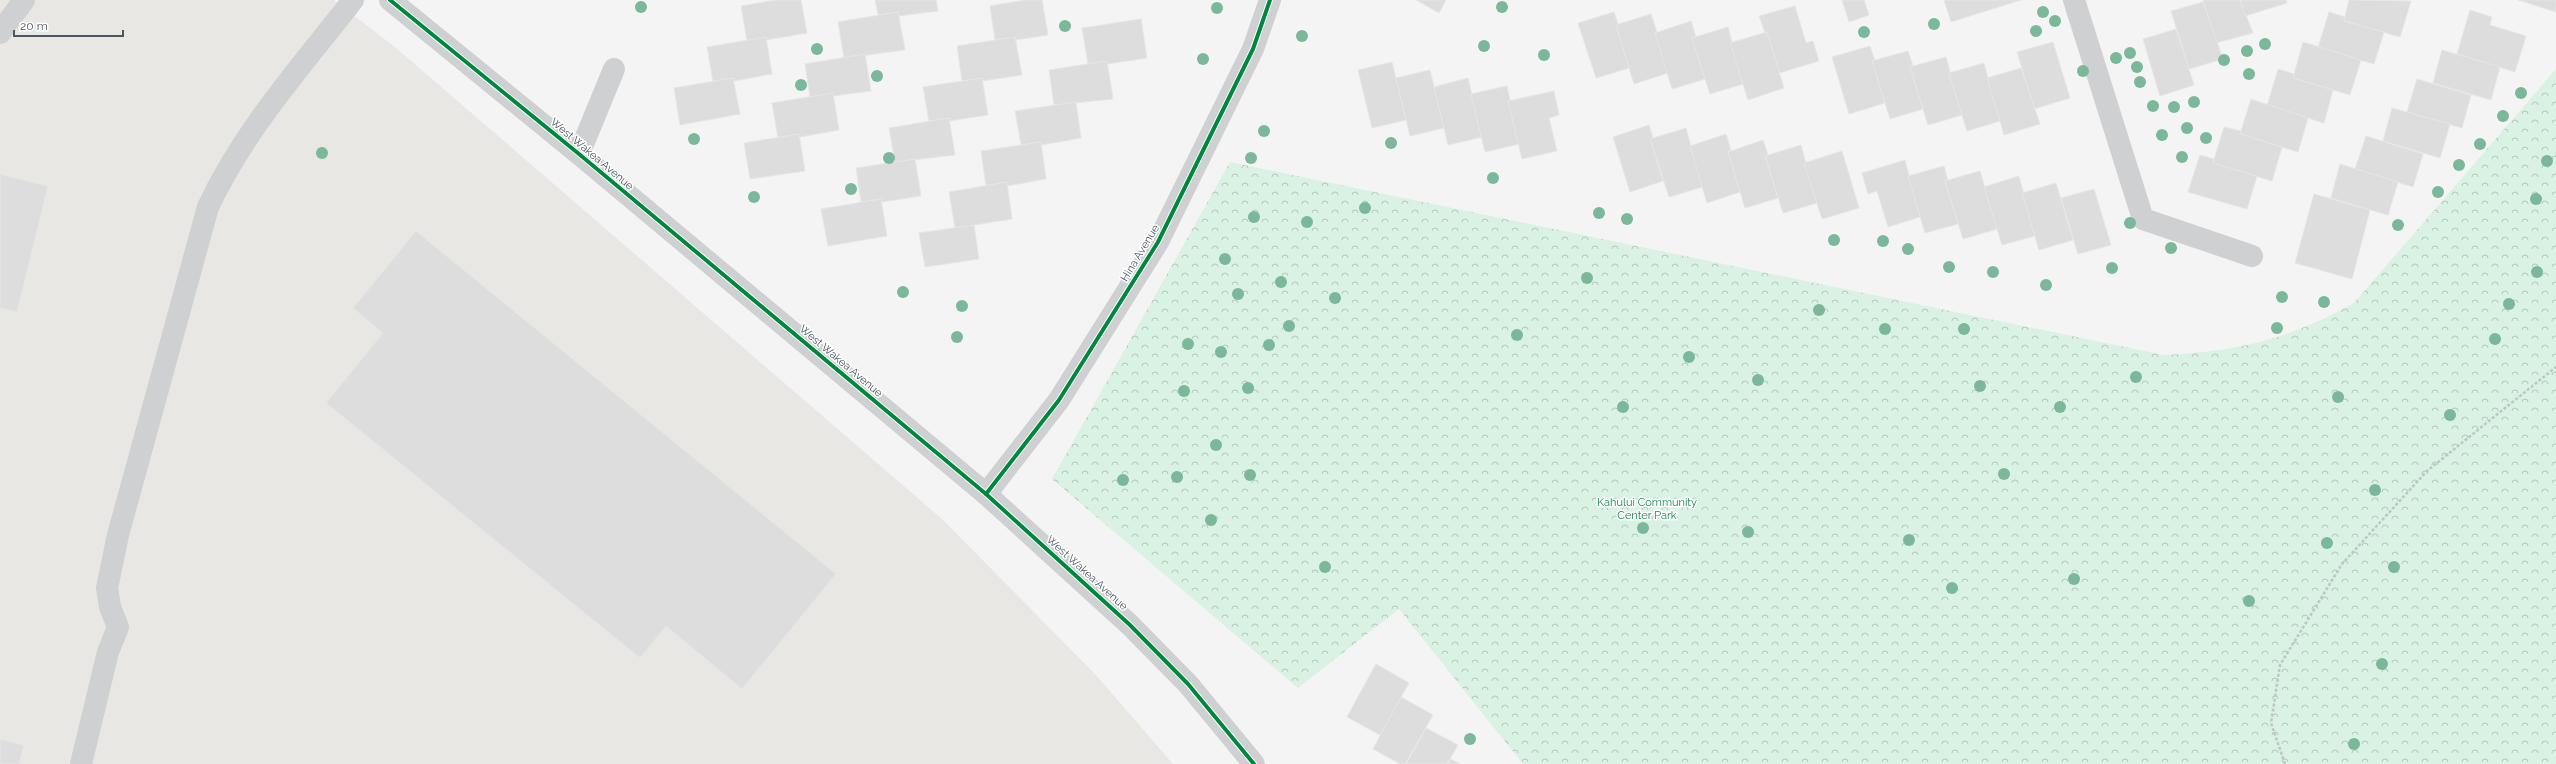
<svg xmlns="http://www.w3.org/2000/svg" width="2556" height="764" viewBox="0 0 2556 764" font-family="Raleway,sans-serif">
<style>
.commercial{fill:#e8e7e3}
.park{fill:url(#park-crowns)}
.building{fill:#ddddde;stroke:#e5e6e7}
.lines{fill:none;stroke-linecap:round;stroke-linejoin:round}
.path{stroke:#bcc7c4;stroke-width:2.5;stroke-dasharray:3 2;stroke-linecap:butt}
.minor{stroke:#ced0d2;stroke-width:22}
.cycleway-casing{stroke:#fff;stroke-width:6}
.cycleway{stroke:#00873e;stroke-width:4}
.tree{fill:#7ab899}
.labels{text-anchor:middle;dominant-baseline:central;stroke-width:3;stroke-linejoin:round;paint-order:stroke}
.street-label{font-size:11px;fill:#4a5661;stroke:#fff}
.park-label{font-size:11px;fill:#17864f;stroke:#fff}
</style>
<defs>
<pattern id="park-crowns" width="20" height="18" patternUnits="userSpaceOnUse"><rect width="20" height="18" fill="#d9f2e3"/><path d="M2 6a3 3 0 1 1 6 0M12 15a3 3 0 1 1 6 0" fill="none" stroke="#b2c7bb"/></pattern>
</defs>
<rect width="100%" height="100%" fill="#f4f4f4"/>
<polygon class="commercial" points="0,0 334,0 396,48 942,519 1095,674 1173,764 0,764"/>
<path class="park" d="M2556,69V764H1523L1399,609L1298,688L1052,479L1230,162L2164,355C2238,352 2289,339 2354,303Z"/>
<g class="building">
<polygon points="775,0 801,0 807,33 766,40 766,37 747,41 741,6"/>
<polygon points="875,0 936,0 938,11 899,16 898,12 878,15"/>
<polygon points="1025,0 1042,0 1048,35 1016,40 1015,37 995,40 990,6"/>
<polygon points="1416,0 1446,0 1439,13"/>
<polygon points="1842,0 1864,0 1869,15 1849,22"/>
<polygon points="1944,0 2021,0 1951,22"/>
<polygon points="2203,0 2240,0 2253,33 2216,43"/>
<polygon points="2240,0 2286,0 2287,3 2245,16"/>
<polygon points="2349,0 2411,1 2400,37 2344,21"/>
<polygon points="2518,0 2556,0 2556,12"/>
<polygon points="2203,2 2223,59 2189,69 2171,11"/>
<polygon points="1795,6 1806,43 1813,41 1819,61 1779,73 1759,16"/>
<polygon points="2470,10 2492,17 2490,25 2526,36 2515,72 2457,54"/>
<polygon points="898,12 905,50 844,58 838,22"/>
<polygon points="1614,12 1618,24 1616,25 1629,68 1596,78 1578,23"/>
<polygon points="2329,12 2345,17 2344,21 2384,32 2374,64 2318,48"/>
<polygon points="1651,14 1657,32 1655,33 1668,73 1634,84 1616,25"/>
<polygon points="1141,19 1147,58 1107,64 1107,61 1088,64 1082,28"/>
<polygon points="1691,21 1696,37 1692,38 1705,79 1672,89 1655,33"/>
<polygon points="1728,27 1743,84 1710,94 1692,38"/>
<polygon points="2176,29 2194,85 2160,96 2143,39"/>
<polygon points="1767,32 1784,88 1748,100 1730,43"/>
<polygon points="766,37 772,74 734,81 733,78 713,81 707,47"/>
<polygon points="1015,37 1022,75 982,81 982,78 962,81 957,46"/>
<polygon points="2053,42 2070,98 2034,109 2017,52"/>
<polygon points="2303,42 2361,60 2350,95 2293,78"/>
<polygon points="1870,46 1875,61 1872,61 1885,103 1849,114 1832,57"/>
<polygon points="2442,50 2500,67 2491,100 2433,83"/>
<polygon points="1908,51 1913,66 1910,67 1923,109 1890,119 1872,61"/>
<polygon points="865,54 871,91 833,96 833,93 810,97 805,64"/>
<polygon points="1946,57 1962,115 1928,125 1910,67"/>
<polygon points="1107,61 1113,99 1054,105 1049,70"/>
<polygon points="1392,62 1406,120 1372,128 1358,70"/>
<polygon points="1984,63 2000,121 1967,131 1949,73"/>
<polygon points="2021,68 2040,124 2004,135 1987,78"/>
<polygon points="2278,69 2294,74 2293,78 2333,90 2324,123 2267,106"/>
<polygon points="1430,70 1444,128 1410,136 1396,78"/>
<polygon points="733,78 740,114 680,125 674,88"/>
<polygon points="982,78 988,115 949,121 949,118 929,121 923,87"/>
<polygon points="1468,78 1482,137 1448,145 1434,87"/>
<polygon points="2417,79 2471,95 2462,128 2407,112"/>
<polygon points="1507,86 1519,144 1485,152 1471,94"/>
<polygon points="1554,91 1559,115 1549,118 1557,151 1522,159 1508,101"/>
<polygon points="833,93 839,130 800,137 799,134 778,138 772,103"/>
<polygon points="2251,99 2308,118 2298,152 2240,134"/>
<polygon points="1076,102 1081,138 1041,145 1041,142 1021,145 1015,111"/>
<polygon points="2392,108 2450,124 2440,158 2383,141"/>
<polygon points="949,118 955,155 895,162 889,128"/>
<polygon points="1649,125 1653,138 1650,139 1663,181 1630,192 1613,137"/>
<polygon points="2224,127 2241,131 2240,134 2282,147 2272,181 2213,163"/>
<polygon points="1686,128 1702,187 1669,197 1650,139"/>
<polygon points="799,134 805,171 750,179 744,143"/>
<polygon points="1726,134 1731,150 1728,152 1740,192 1707,203 1690,146"/>
<polygon points="2366,136 2423,154 2413,187 2355,169"/>
<polygon points="1763,140 1768,155 1765,156 1778,198 1745,208 1728,152"/>
<polygon points="1041,142 1046,179 1007,186 1007,182 986,186 981,151"/>
<polygon points="1801,145 1817,203 1783,213 1765,156"/>
<polygon points="1842,151 1859,208 1822,219 1804,163"/>
<polygon points="2200,155 2214,159 2213,163 2257,176 2247,209 2188,192"/>
<polygon points="915,159 921,196 882,202 881,199 861,202 856,168"/>
<polygon points="1905,160 1920,217 1888,227 1877,191 1868,194 1862,173"/>
<polygon points="2340,164 2398,182 2388,215 2331,198"/>
<polygon points="1944,166 1948,181 1945,181 1958,224 1925,233 1908,176"/>
<polygon points="1980,171 1997,229 1963,239 1945,181"/>
<polygon points="0,174 48,186 17,312 0,308"/>
<polygon points="2019,176 2035,236 2002,245 1984,187"/>
<polygon points="1007,182 1012,219 955,228 949,192"/>
<polygon points="2056,183 2073,240 2039,250 2022,193"/>
<polygon points="2094,189 2111,245 2078,254 2061,198"/>
<polygon points="2314,194 2370,210 2352,279 2295,263"/>
<polygon points="881,199 887,236 828,246 821,209"/>
<polygon points="974,225 979,259 925,267 919,233"/>
<polygon points="416,231 836,574 742,689 666,626 640,658 326,403 383,333 353,308"/>
<polygon points="1376,664 1409,683 1380,735 1347,717"/>
<polygon points="1401,697 1433,715 1405,764 1400,764 1373,749"/>
<polygon points="1426,728 1458,745 1447,764 1406,764"/>
<polygon points="0,739 24,745 19,764 0,764"/>
<polygon points="1451,759 1460,764 1448,764"/>
</g>
<g class="lines">
<polyline class="path" points="2285,764 2271,723 2280,665 2342,564 2427,471 2556,367"/>
<g class="minor">
<polyline points="390,0 579,154 986,494 1130,625 1188,684 1254,764"/>
<polyline points="2074,0 2143,219 2252,256"/>
<polyline points="0,33 24,0"/>
<polyline points="579,154 614,69"/>
<polyline points="986,494 1059,400 1158,242 1253,49 1270,0"/>
<path d="M81,764L108,652L118,627L110,607L107,588L118,535L208,207C244,130 301,67 353,0"/>
</g>
<g class="cycleway-casing">
<g id="cycleway">
<polyline points="390,0 579,154 986,494 1130,625 1188,684 1254,764"/>
<polyline points="986,494 1059,400 1158,242 1253,49 1270,0"/>
</g>
</g>
<use href="#cycleway" class="cycleway"/>
</g>
<g class="tree">
<circle cx="641" cy="7" r="6"/>
<circle cx="1502" cy="7" r="6"/>
<circle cx="1217" cy="8" r="6"/>
<circle cx="2043" cy="12" r="6"/>
<circle cx="2055" cy="21" r="6"/>
<circle cx="1934" cy="24" r="6"/>
<circle cx="1065" cy="26" r="6"/>
<circle cx="2036" cy="31" r="6"/>
<circle cx="1864" cy="32" r="6"/>
<circle cx="1302" cy="36" r="6"/>
<circle cx="2265" cy="44" r="6"/>
<circle cx="1484" cy="46" r="6"/>
<circle cx="817" cy="49" r="6"/>
<circle cx="2247" cy="51" r="6"/>
<circle cx="2130" cy="53" r="6"/>
<circle cx="1544" cy="55" r="6"/>
<circle cx="2116" cy="58" r="6"/>
<circle cx="1203" cy="59" r="6"/>
<circle cx="2224" cy="60" r="6"/>
<circle cx="2137" cy="67" r="6"/>
<circle cx="2083" cy="71" r="6"/>
<circle cx="2249" cy="74" r="6"/>
<circle cx="877" cy="76" r="6"/>
<circle cx="2140" cy="82" r="6"/>
<circle cx="801" cy="85" r="6"/>
<circle cx="2521" cy="93" r="6"/>
<circle cx="2194" cy="102" r="6"/>
<circle cx="2153" cy="106" r="6"/>
<circle cx="2174" cy="107" r="6"/>
<circle cx="2503" cy="116" r="6"/>
<circle cx="2187" cy="128" r="6"/>
<circle cx="1264" cy="131" r="6"/>
<circle cx="2162" cy="135" r="6"/>
<circle cx="2206" cy="138" r="6"/>
<circle cx="694" cy="139" r="6"/>
<circle cx="1391" cy="143" r="6"/>
<circle cx="2480" cy="144" r="6"/>
<circle cx="322" cy="153" r="6"/>
<circle cx="2182" cy="157" r="6"/>
<circle cx="889" cy="158" r="6"/>
<circle cx="1251" cy="158" r="6"/>
<circle cx="2547" cy="161" r="6"/>
<circle cx="2459" cy="165" r="6"/>
<circle cx="1493" cy="178" r="6"/>
<circle cx="851" cy="189" r="6"/>
<circle cx="2438" cy="192" r="6"/>
<circle cx="754" cy="197" r="6"/>
<circle cx="2536" cy="199" r="6"/>
<circle cx="1365" cy="208" r="6"/>
<circle cx="1599" cy="213" r="6"/>
<circle cx="1254" cy="217" r="6"/>
<circle cx="1627" cy="219" r="6"/>
<circle cx="1307" cy="222" r="6"/>
<circle cx="2130" cy="223" r="6"/>
<circle cx="2398" cy="225" r="6"/>
<circle cx="1834" cy="240" r="6"/>
<circle cx="1883" cy="241" r="6"/>
<circle cx="2171" cy="248" r="6"/>
<circle cx="1908" cy="249" r="6"/>
<circle cx="1225" cy="259" r="6"/>
<circle cx="1949" cy="267" r="6"/>
<circle cx="2112" cy="268" r="6"/>
<circle cx="1993" cy="272" r="6"/>
<circle cx="2537" cy="272" r="6"/>
<circle cx="1587" cy="278" r="6"/>
<circle cx="1281" cy="282" r="6"/>
<circle cx="2046" cy="285" r="6"/>
<circle cx="903" cy="292" r="6"/>
<circle cx="1238" cy="294" r="6"/>
<circle cx="2282" cy="297" r="6"/>
<circle cx="1335" cy="298" r="6"/>
<circle cx="2324" cy="302" r="6"/>
<circle cx="2509" cy="304" r="6"/>
<circle cx="962" cy="306" r="6"/>
<circle cx="1819" cy="310" r="6"/>
<circle cx="1289" cy="326" r="6"/>
<circle cx="2277" cy="328" r="6"/>
<circle cx="1885" cy="329" r="6"/>
<circle cx="1964" cy="329" r="6"/>
<circle cx="1517" cy="335" r="6"/>
<circle cx="957" cy="337" r="6"/>
<circle cx="2495" cy="339" r="6"/>
<circle cx="1188" cy="344" r="6"/>
<circle cx="1269" cy="345" r="6"/>
<circle cx="1221" cy="352" r="6"/>
<circle cx="1689" cy="357" r="6"/>
<circle cx="2136" cy="377" r="6"/>
<circle cx="1758" cy="380" r="6"/>
<circle cx="1980" cy="386" r="6"/>
<circle cx="1248" cy="388" r="6"/>
<circle cx="1184" cy="391" r="6"/>
<circle cx="2338" cy="397" r="6"/>
<circle cx="1623" cy="407" r="6"/>
<circle cx="2060" cy="407" r="6"/>
<circle cx="2450" cy="415" r="6"/>
<circle cx="1216" cy="445" r="6"/>
<circle cx="2004" cy="474" r="6"/>
<circle cx="1250" cy="475" r="6"/>
<circle cx="1177" cy="477" r="6"/>
<circle cx="1123" cy="480" r="6"/>
<circle cx="2375" cy="490" r="6"/>
<circle cx="1211" cy="520" r="6"/>
<circle cx="1643" cy="528" r="6"/>
<circle cx="1748" cy="532" r="6"/>
<circle cx="1909" cy="540" r="6"/>
<circle cx="2327" cy="543" r="6"/>
<circle cx="1325" cy="567" r="6"/>
<circle cx="2394" cy="567" r="6"/>
<circle cx="2074" cy="579" r="6"/>
<circle cx="1952" cy="588" r="6"/>
<circle cx="2249" cy="601" r="6"/>
<circle cx="2382" cy="664" r="6"/>
<circle cx="1470" cy="739" r="6"/>
<circle cx="2354" cy="744" r="6"/>
</g>
<g class="labels">
<g class="street-label">
<text transform="translate(592 154) rotate(40)">West Wakea Avenue</text>
<text transform="translate(1140 253) rotate(-59)">Hina Avenue</text>
<text transform="translate(841 361) rotate(40)">West Wakea Avenue</text>
<text transform="translate(1087 573) rotate(42)">West Wakea Avenue</text>
</g>
<g class="park-label">
<text x="1647" y="502">Kahului Community<tspan x="1647" dy="13">Center Park</tspan></text>
</g>
</g>
<path d="M14 30v6h109v-6" fill="none" stroke="#4a5661" stroke-width="2"/>
<text x="20" y="30" font-size="12" fill="#4a5661" stroke="#ffffff" stroke-width="3" paint-order="stroke">20 m</text>
</svg>
